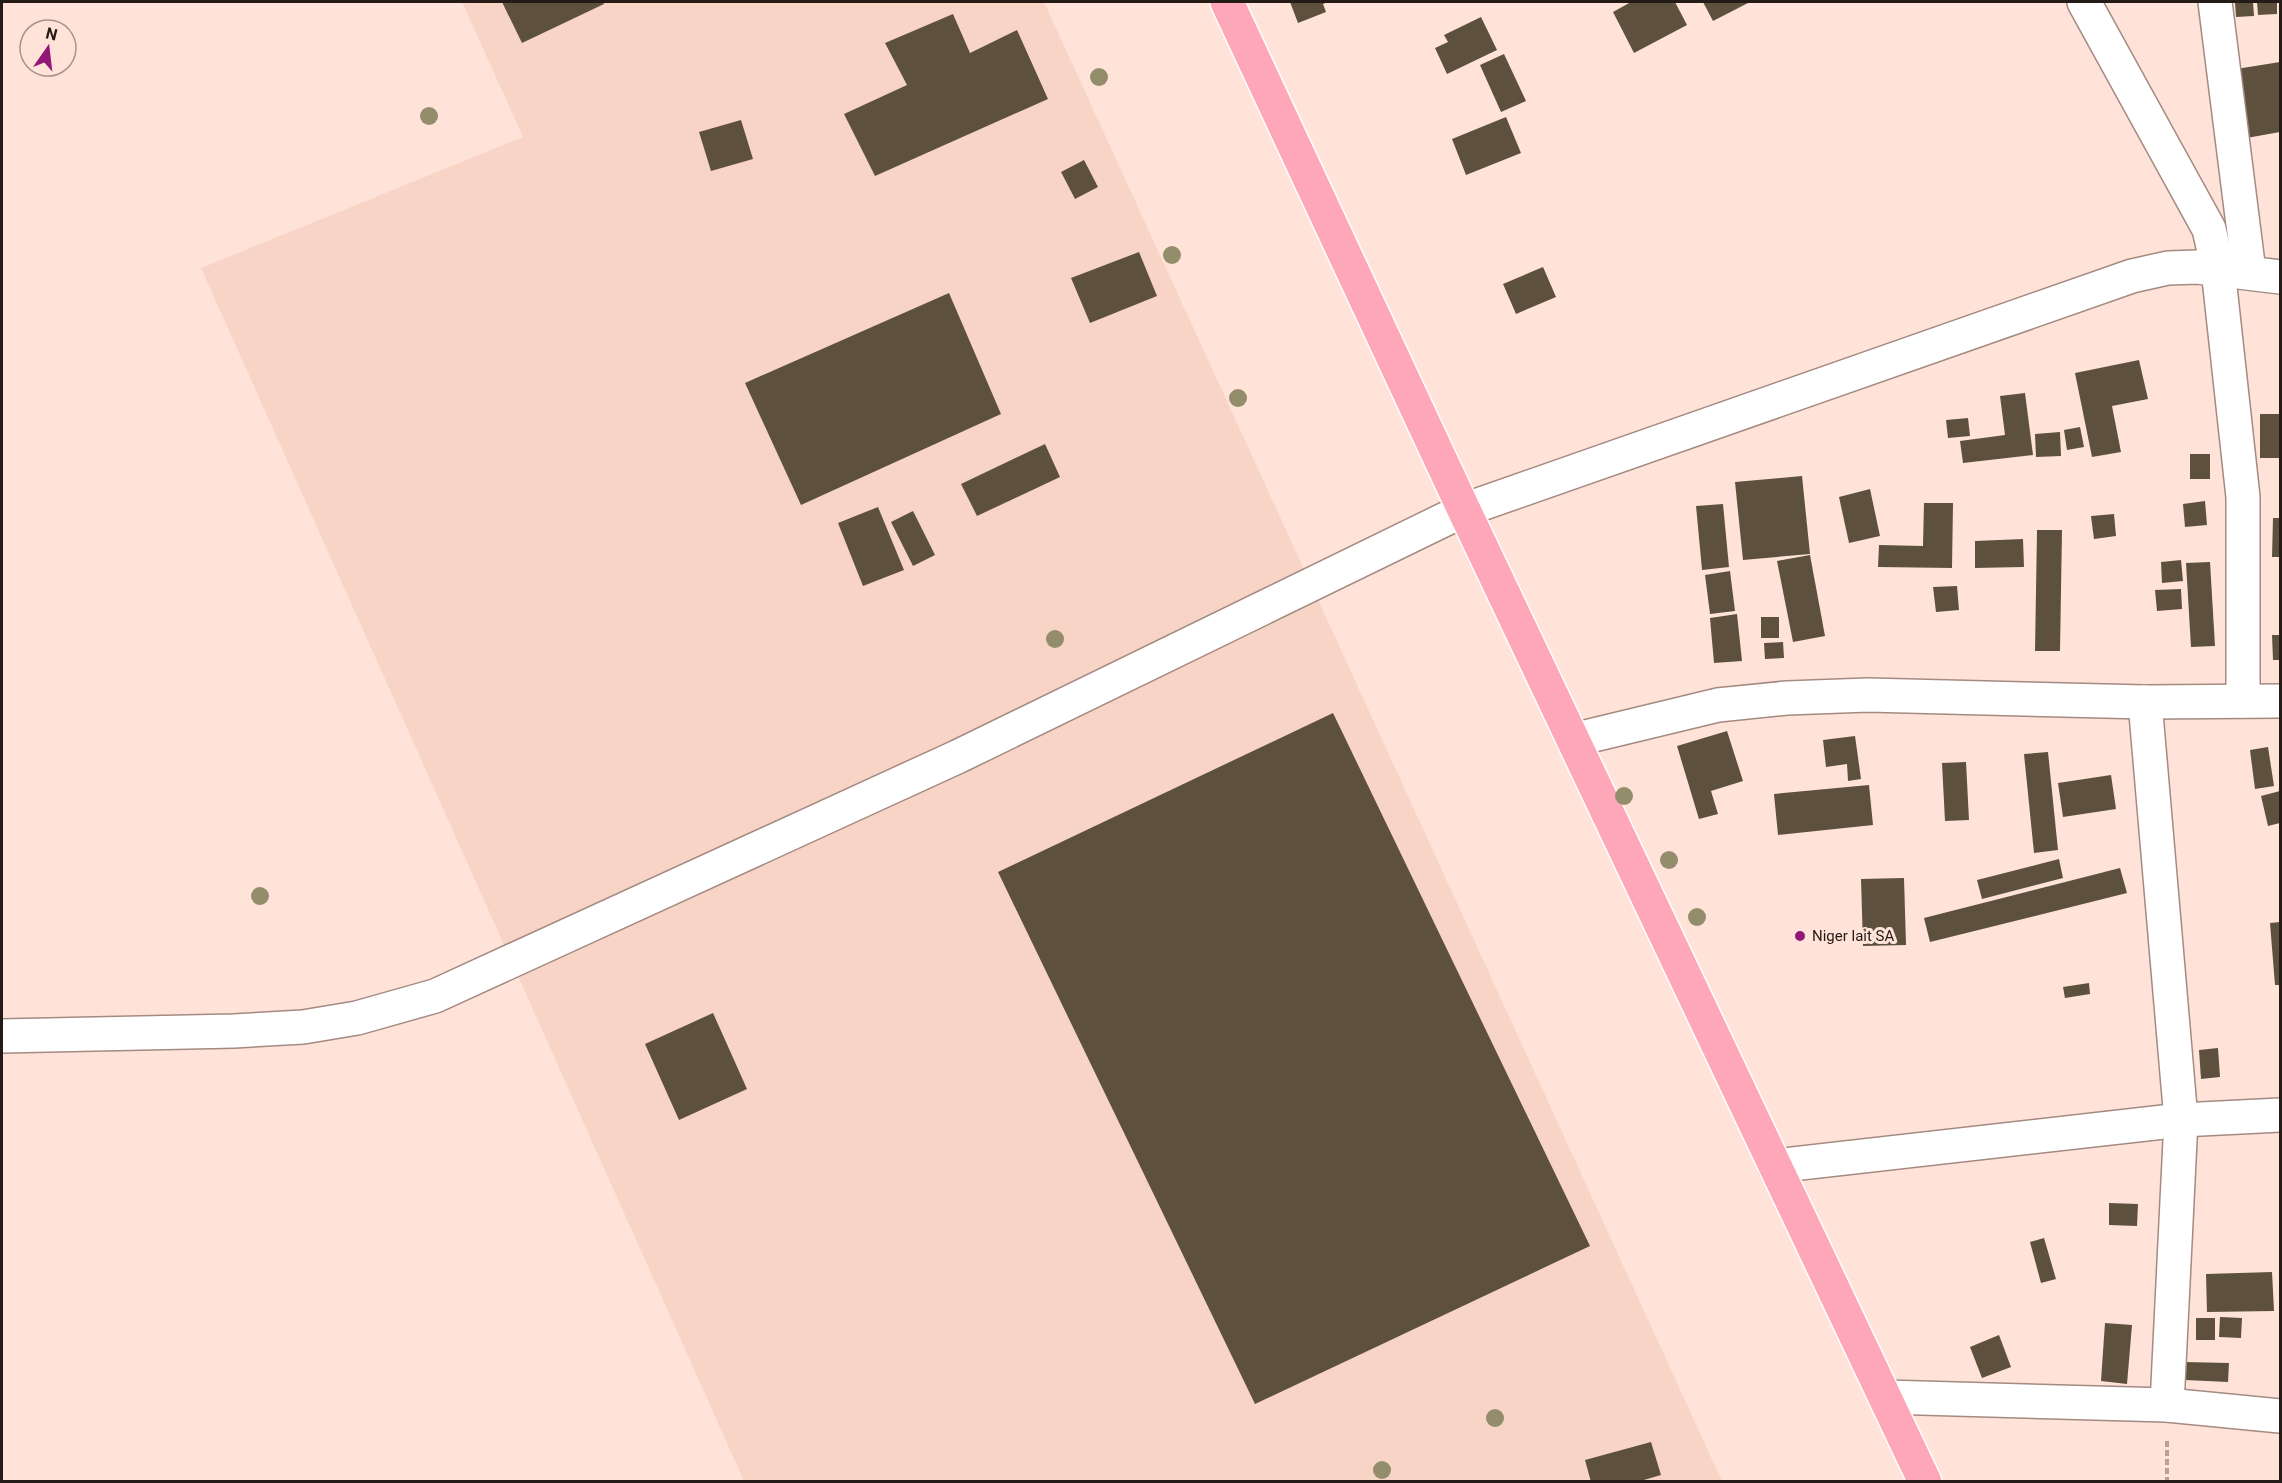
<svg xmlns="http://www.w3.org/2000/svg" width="2282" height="1483" viewBox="0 0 2282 1483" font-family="Roboto,sans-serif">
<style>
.built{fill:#f8d4c7}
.building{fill:#5d513e}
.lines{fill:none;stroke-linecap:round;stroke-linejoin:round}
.minor-casing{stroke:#a48a81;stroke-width:36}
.highway-casing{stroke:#fff;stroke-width:36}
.path{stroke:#b8a199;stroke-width:4;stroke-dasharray:6 3;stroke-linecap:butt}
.minor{stroke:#fff;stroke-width:33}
.highway{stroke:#fda7b8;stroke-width:33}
.tree{fill:#948d6c}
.poi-dot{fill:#911876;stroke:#ffe3d9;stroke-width:2}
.labels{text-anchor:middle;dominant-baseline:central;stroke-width:6;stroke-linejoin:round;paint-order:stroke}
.poi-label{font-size:15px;fill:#241a16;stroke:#ffe3d9;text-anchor:start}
</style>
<rect width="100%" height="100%" fill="#ffe3d9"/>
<polygon class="built" points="462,2 1044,2 1722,1481 744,1481 201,268 523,137"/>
<g class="building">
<polygon points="502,2 603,2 604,4 522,43"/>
<polygon points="1290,2 1328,2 1323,4 1326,12 1298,23"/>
<polygon points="1631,2 1675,2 1687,25 1634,53 1613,12"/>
<polygon points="1703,2 1750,2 1713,21"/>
<polygon points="2235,2 2253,2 2254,16 2236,17"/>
<polygon points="2257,2 2277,2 2277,14 2258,15"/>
<polygon points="953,14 970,53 1017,30 1048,99 875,176 844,114 907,85 885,43"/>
<polygon points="1481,17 1497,50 1447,74 1435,48 1448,42 1444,35"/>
<polygon points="1504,54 1526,101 1501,112 1480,65"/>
<polygon points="2280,62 2280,132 2241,139 2230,70"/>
<polygon points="1506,117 1521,153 1466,175 1452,139"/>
<polygon points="741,120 753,159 711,171 699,132"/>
<polygon points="1084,160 1098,187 1075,199 1061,172"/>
<polygon points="1139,252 1157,296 1090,323 1071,278"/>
<polygon points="1543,267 1556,297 1516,314 1503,284"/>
<polygon points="949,293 1001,414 801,505 745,383"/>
<polygon points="2139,360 2148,399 2112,406 2121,452 2092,457 2075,373"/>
<polygon points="2025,393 2033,455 1963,463 1960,441 2005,435 2000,396"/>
<rect x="2260" y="414" width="20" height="44"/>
<polygon points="1968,418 1970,436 1948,438 1946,420"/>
<polygon points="2080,427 2084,447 2067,450 2064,430"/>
<polygon points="2060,432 2061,456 2036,457 2035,434"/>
<polygon points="1045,444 1060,477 977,516 961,484"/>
<rect x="2190" y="454" width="20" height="25"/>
<polygon points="1802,476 1810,554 1743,560 1735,482"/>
<polygon points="1870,489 1880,536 1849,543 1839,497"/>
<polygon points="2205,501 2207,525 2185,527 2183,504"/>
<polygon points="1924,503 1953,503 1952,568 1878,567 1879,545 1923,546"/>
<polygon points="1723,504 1729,567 1702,570 1696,506"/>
<polygon points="878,507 904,570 863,586 838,523"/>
<polygon points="913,511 935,555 913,566 891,522"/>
<polygon points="2114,514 2116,536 2094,539 2091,516"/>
<polygon points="2273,518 2280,518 2280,557 2272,557"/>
<polygon points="2037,530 2062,530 2060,651 2035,651"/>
<polygon points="2023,539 2024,567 1975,568 1975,541"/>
<polygon points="1810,555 1825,636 1793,642 1777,561"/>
<polygon points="2181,560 2183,581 2162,583 2161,562"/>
<polygon points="2210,562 2215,646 2191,647 2186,563"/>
<polygon points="1730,571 1735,611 1710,614 1705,575"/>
<polygon points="1957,586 1959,610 1936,612 1933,587"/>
<polygon points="2181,589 2182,609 2157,611 2155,590"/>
<polygon points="1737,614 1742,661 1714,663 1710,618"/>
<rect x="1761" y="617" width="18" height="21"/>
<polygon points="2272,635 2280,635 2280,660 2273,660"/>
<polygon points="1783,642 1784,658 1765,659 1764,643"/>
<polygon points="1333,713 1590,1246 1255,1404 998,872"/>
<polygon points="1727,731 1743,781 1711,791 1718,814 1699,819 1677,746"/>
<polygon points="1855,736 1861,779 1848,781 1847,764 1826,767 1823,740"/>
<polygon points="2268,747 2274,786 2255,789 2250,750"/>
<polygon points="2048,752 2058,850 2034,853 2024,754"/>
<polygon points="1966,762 1969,820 1945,821 1942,763"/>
<polygon points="2111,775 2116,809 2063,817 2058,783"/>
<polygon points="1869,785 1873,825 1778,835 1774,794"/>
<polygon points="2280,791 2280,823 2268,826 2261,796"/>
<polygon points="2059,859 2063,878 1982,899 1977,880"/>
<polygon points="2120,868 2127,893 1930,942 1924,918"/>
<polygon points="1904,878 1906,945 1863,946 1861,879"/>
<polygon points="2280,922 2280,985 2275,985 2270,923"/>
<polygon points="2089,983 2090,994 2065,998 2063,987"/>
<polygon points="713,1013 747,1089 679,1120 645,1044"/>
<polygon points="2218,1048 2220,1077 2201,1079 2199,1050"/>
<polygon points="2109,1203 2138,1204 2137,1226 2109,1225"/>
<polygon points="2044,1238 2056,1279 2041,1283 2030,1242"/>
<polygon points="2272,1272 2274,1311 2207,1312 2206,1274"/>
<polygon points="2220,1317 2242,1318 2241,1338 2219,1337"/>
<rect x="2196" y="1318" width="19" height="22"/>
<polygon points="2105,1323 2132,1325 2127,1384 2101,1381"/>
<polygon points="1999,1335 2011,1367 1982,1378 1970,1347"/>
<polygon points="2184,1362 2229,1363 2228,1382 2185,1380"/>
<polygon points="1651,1442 1661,1475 1637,1482 1591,1482 1585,1460"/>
</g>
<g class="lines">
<g class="minor-casing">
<g id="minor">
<polyline points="2084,2 2209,229 2218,269 2243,497 2243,701"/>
<polyline points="2215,2 2249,272"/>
<polyline points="2145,702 2181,1120 2167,1405"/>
<polyline points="1573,740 1718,705 1787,698 1868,695 2145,702 2280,701"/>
<polyline points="2,1036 234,1031 303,1027 357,1018 435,996 957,757 1464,510 2132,276 2168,268 2197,267 2280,277"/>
<polyline points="1775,1166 2181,1120 2280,1115"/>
<polyline points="1886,1397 2167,1405 2280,1416"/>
</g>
</g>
<g class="highway-casing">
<polyline id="highway" points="1227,2 1464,510 1925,1482"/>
</g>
<polyline class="path" points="2167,1441 2167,1482"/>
<use href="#minor" class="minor"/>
<use href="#highway" class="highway"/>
</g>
<g class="tree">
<circle cx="1099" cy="77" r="9"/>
<circle cx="429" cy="116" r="9"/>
<circle cx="1172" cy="255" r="9"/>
<circle cx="1238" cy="398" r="9"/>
<circle cx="1055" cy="639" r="9"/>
<circle cx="1624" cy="796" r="9"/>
<circle cx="1669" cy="860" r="9"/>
<circle cx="260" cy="896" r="9"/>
<circle cx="1697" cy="917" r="9"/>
<circle cx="1495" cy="1418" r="9"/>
<circle cx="1382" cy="1470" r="9"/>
</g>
<circle class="poi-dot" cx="1800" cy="936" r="6"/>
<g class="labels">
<g class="poi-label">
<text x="1812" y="936">Niger lait SA</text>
</g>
</g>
<rect width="2282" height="1483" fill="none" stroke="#241a16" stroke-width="6"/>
<g transform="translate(48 48) rotate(14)"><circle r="28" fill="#ffe3d9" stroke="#a7938b" stroke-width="1.5"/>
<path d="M0-4.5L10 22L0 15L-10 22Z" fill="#911876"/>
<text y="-9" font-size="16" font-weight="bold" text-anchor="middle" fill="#241a16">N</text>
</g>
</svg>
